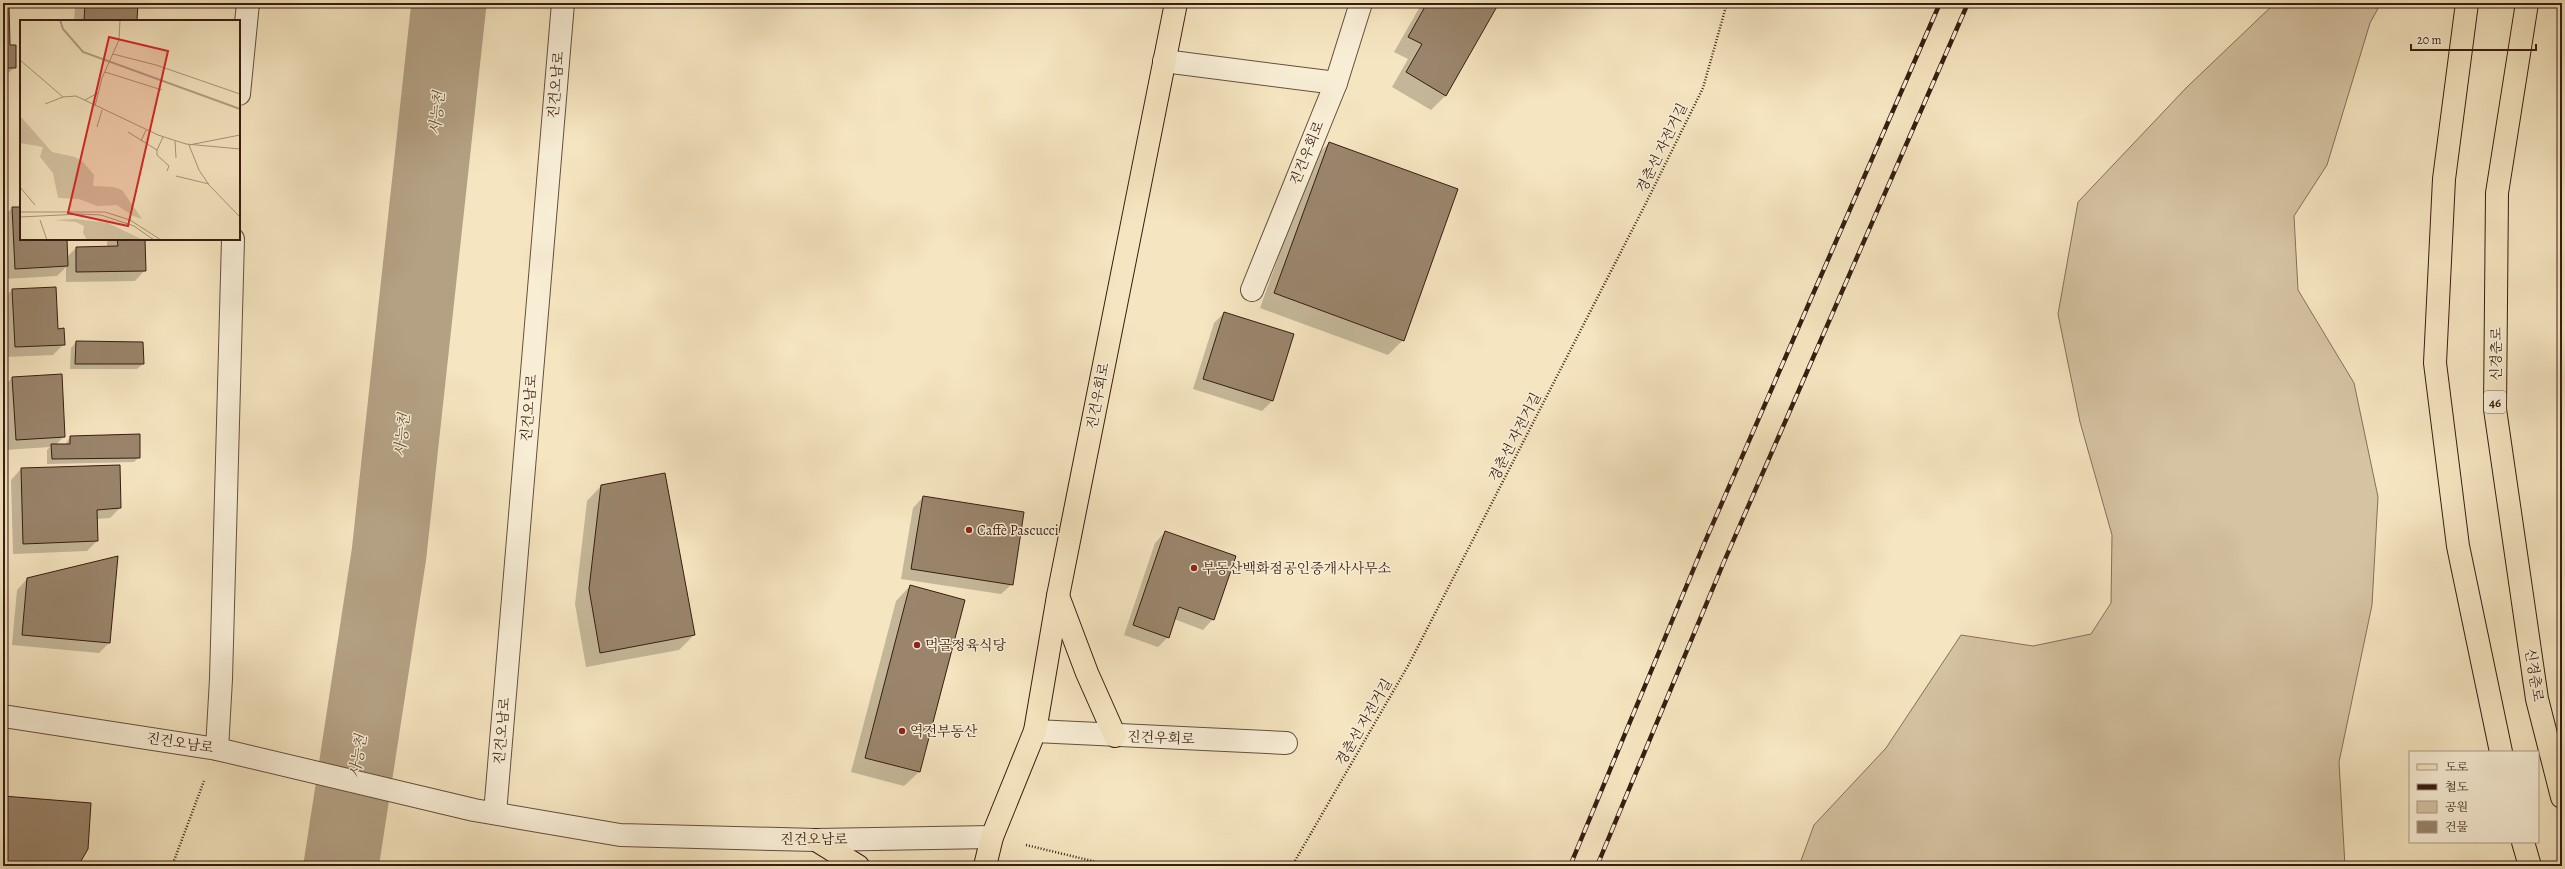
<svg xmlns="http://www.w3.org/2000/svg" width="2565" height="869" viewBox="0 0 2565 869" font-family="Alegreya,'Noto Serif KR',serif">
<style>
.green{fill:#d5c3a2;stroke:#867059}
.shadow{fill:#0003}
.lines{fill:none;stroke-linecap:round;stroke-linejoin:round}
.river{stroke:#b4a184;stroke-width:75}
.building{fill:#9a856c;stroke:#371d10}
.minor-casing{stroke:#664f3c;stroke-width:24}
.major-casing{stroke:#371d10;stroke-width:24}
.highway-casing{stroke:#371d10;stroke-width:24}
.path{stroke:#371d10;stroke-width:2.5;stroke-dasharray:1 2;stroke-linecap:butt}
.minor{stroke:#f8eed6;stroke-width:22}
.major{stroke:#f5e5c0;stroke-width:22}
.highway{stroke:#f5e5c0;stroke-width:22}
.rail-casing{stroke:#371d10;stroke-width:4.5}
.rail{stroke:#f8eed6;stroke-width:3;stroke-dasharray:9;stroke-linecap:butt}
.poi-dot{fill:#8f2418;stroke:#f8eed6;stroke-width:1.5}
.labels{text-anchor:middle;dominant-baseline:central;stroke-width:3;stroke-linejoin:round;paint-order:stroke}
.shield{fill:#f8eed6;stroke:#715c4b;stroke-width:1}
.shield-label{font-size:13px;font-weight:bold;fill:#371d10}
.street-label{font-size:14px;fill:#371d10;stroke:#f8eed6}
.poi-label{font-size:14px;fill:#371d10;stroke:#f8eed6;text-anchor:start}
.water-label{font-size:15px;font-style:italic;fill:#634b39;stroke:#f8eed6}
.inset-river{fill:none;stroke:#b4a184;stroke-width:2}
.inset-road{fill:none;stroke:#a9957a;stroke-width:1}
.view{fill:#d62828;fill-opacity:0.15;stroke:#d62828;stroke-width:2}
.inset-edge{fill:none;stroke:#371d10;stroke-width:2}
</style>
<rect width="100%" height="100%" fill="#f5e5c0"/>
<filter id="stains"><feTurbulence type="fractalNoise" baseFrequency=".005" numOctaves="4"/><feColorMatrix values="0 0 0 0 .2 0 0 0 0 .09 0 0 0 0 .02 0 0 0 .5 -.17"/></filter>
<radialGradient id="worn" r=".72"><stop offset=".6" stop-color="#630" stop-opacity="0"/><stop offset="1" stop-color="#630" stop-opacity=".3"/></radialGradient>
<polygon class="green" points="2275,3 2381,3 2370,23 2327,165 2294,216 2298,290 2354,383 2378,497 2372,605 2339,762 2345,866 1799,866 1814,825 1886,748 1961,635 2033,646 2091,634 2111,603 2112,535 2080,422 2058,314 2078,202 2186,88"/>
<g class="shadow">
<polygon points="79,3 137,3 136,21 74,21 75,7"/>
<polygon points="1422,3 1498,3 1446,95 1431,110 1392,87 1408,59 1394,52"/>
<polygon points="3,6 9,46 15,67 3,78"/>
<polygon points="1329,143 1403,340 1388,355 1260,308 1314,158"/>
<polygon points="12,208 21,208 21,239 66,239 67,257 76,248 107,247 107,239 144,239 145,270 135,281 66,282 66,267 57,276 4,279 3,217"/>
<polygon points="12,290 57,330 64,344 53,355 5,357 3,299"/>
<polygon points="1224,313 1292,335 1272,401 1262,411 1193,389 1214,323"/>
<polygon points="76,342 143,364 137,369 70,369 71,348"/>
<polygon points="12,378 64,436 56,445 65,445 70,437 139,435 139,457 134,462 47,464 47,450 50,447 5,450 3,387"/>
<polygon points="119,466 120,508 110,518 96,519 97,541 87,551 13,554 11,480 21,469"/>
<polygon points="601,486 694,635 679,650 586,667 575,604 587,501"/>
<polygon points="923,497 1012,584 1001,594 901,579 913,508"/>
<polygon points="1165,532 1213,619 1203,630 1174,619 1168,637 1158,647 1124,635 1155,543"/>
<polygon points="27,579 109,643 99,653 12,645 17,590"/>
<polygon points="910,586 919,772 904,786 851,772 896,601"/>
</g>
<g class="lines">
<polyline class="river" points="341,866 389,554 449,3"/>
</g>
<g class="building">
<polygon points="85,3 138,3 137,21 84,21"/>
<polygon points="1427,3 1499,3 1446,96 1406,72 1422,44 1408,37"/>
<polygon points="3,5 9,5 10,45 16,45 16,68 3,68"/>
<polygon points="1329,142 1458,189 1404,341 1274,293"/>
<polygon points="12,207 21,207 21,239 67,239 68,266 15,269"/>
<polygon points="117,239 145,239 146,271 76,272 76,247 118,246"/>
<polygon points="56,287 58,329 64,328 65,345 15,347 12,289"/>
<polygon points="1224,312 1294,334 1273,401 1203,379"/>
<polygon points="76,341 143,342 144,364 75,364"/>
<polygon points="62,374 65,437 16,440 12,377"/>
<polygon points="140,434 140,458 52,459 51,444 70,444 70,436"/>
<polygon points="120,465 121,508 97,510 98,541 23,544 21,468"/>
<polygon points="665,473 695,635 600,653 589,589 601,485"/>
<polygon points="923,496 1024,512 1013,585 911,569"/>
<polygon points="1165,531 1236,556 1214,620 1179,607 1169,638 1133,625"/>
<polygon points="118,556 110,643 22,635 27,578"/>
<polygon points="910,585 965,600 920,772 865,758"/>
<polygon points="3,796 91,803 88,849 78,866 3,866"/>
</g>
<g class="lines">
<g class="minor-casing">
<g id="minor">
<polyline points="1164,61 1336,83"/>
<polyline points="239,94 248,3"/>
<polyline points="1252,290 1336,83 1361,3"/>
<polyline points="3,716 217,749 474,810 620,835 816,840 992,837"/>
<polyline points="1035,731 1286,743"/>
<polyline points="217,749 221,679 233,239"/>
<polyline points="495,813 563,3"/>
</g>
</g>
<g class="major-casing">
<g id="major">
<polyline points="1058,596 1087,673 1115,736"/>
<polyline points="816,840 858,866"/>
<polyline points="985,866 992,837 1035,731 1058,596 1176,3"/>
</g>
</g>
<g class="highway-casing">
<g id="highway">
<polyline points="2467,3 2444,179 2435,363 2458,546 2501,752"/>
<polyline points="2527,3 2497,193 2495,409 2537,699 2562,797"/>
<polyline points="2523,842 2530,866"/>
</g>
</g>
<g class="path">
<polyline points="1026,845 1113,866"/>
<polyline points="172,866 204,781"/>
<polyline points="1292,866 1409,664 1644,207 1703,88 1727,3"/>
</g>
<use href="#minor" class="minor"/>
<use href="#major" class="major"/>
<use href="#highway" class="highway"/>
<g class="rail-casing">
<g id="rail">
<polyline points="1570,866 1704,544 1940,3"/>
<polyline points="1597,866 1723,564 1968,3"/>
</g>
</g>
<use href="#rail" class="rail"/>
</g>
<g class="poi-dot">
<circle cx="969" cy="530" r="4"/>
<circle cx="1194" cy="568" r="4"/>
<circle cx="917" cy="645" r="4"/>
<circle cx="902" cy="731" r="4"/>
</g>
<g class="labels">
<rect class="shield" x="2484" y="391" width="22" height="22" rx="3"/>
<g class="shield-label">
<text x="2495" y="402">46</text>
</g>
<g class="street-label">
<text transform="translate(556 85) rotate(-85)">진건오남로</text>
<text transform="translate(1662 148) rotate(-64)">경춘선 자전거길</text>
<text transform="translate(1307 153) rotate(-68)">진건우회로</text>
<text transform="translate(2496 354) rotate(-90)">신경춘로</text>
<text transform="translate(1098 396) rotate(-79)">진건우회로</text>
<text transform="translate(529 408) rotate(-85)">진건오남로</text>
<text transform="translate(1515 437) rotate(-63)">경춘선 자전거길</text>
<text transform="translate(2534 675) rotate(81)">신경춘로</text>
<text transform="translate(1364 722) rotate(-60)">경춘선 자전거길</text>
<text transform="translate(502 731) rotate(-85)">진건오남로</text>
<text transform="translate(1161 738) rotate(2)">진건우회로</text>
<text transform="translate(180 743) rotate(9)">진건오남로</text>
<text x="814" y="839">진건오남로</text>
</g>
<g class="poi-label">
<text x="977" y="530">Caffè Pascucci</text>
<text x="1202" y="568">부동산백화점공인중개사사무소</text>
<text x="925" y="645">먹골정육식당</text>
<text x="910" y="731">역전부동산</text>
</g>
<g class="water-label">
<text transform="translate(437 113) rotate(-84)">사능천</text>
<text transform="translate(402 435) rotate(-84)">사능천</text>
<text transform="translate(358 756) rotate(-81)">사능천</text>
</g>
</g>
<g transform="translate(20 20)">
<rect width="220" height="220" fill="#f5e5c0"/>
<path d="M0,96L32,132L55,137L63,142L74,155L73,166L94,167L102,170L122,199L113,196L97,185L77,186L59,179L38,178L33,153L20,137L23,127L0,123ZM56,199L88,203L123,220H67L63,213L64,206L56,202L34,200Z" fill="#d5c3a2"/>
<path class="inset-river" d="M40,0L43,9L63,32L220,89"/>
<path class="inset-road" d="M93,34L136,45L220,74M0,40L43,77M85,52L142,70M65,80L78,73M25,84L43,77L56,76L138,115L166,124L220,129M75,86L82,58L99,20L100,0M77,107L82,90M108,112L137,130L143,117M220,115L169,125L179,150L189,165L220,197M121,121L126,110M155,121L156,138M137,130V135L149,146L147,151M156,156L189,164M0,167L15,185M0,192H85L110,200L141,220M0,197L60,194L81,195L114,206L134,220M20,200L27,220"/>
<path class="view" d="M89,17L148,31L108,206L48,193Z"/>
<rect width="220" height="220" class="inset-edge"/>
</g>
<rect width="2565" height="869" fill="none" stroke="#f5e5c0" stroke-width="16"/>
<rect x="4" y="4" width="2557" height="861" fill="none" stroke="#371d10" stroke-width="2"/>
<rect x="8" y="8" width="2549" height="853" fill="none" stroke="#371d10"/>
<rect x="2409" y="751" width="130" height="92" fill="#f8eed6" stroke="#ab9a87"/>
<rect x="2417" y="764" width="20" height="6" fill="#f5e5c0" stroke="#ab9a87"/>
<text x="2445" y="771" font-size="12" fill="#371d10">도로</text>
<rect x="2417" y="784" width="20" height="6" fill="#371d10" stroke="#ab9a87"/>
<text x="2445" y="791" font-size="12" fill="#371d10">철도</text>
<rect x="2417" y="801" width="20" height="12" fill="#d5c3a2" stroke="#ab9a87"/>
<text x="2445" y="811" font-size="12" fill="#371d10">공원</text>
<rect x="2417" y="821" width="20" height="12" fill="#9a856c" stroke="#ab9a87"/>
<text x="2445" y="831" font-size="12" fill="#371d10">건물</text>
<path d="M2411 44v6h125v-6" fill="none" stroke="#371d10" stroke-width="2"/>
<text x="2417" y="44" font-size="12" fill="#371d10" stroke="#f8eed6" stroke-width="3" paint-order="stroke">20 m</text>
<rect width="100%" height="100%" filter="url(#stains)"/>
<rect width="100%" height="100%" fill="url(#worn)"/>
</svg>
